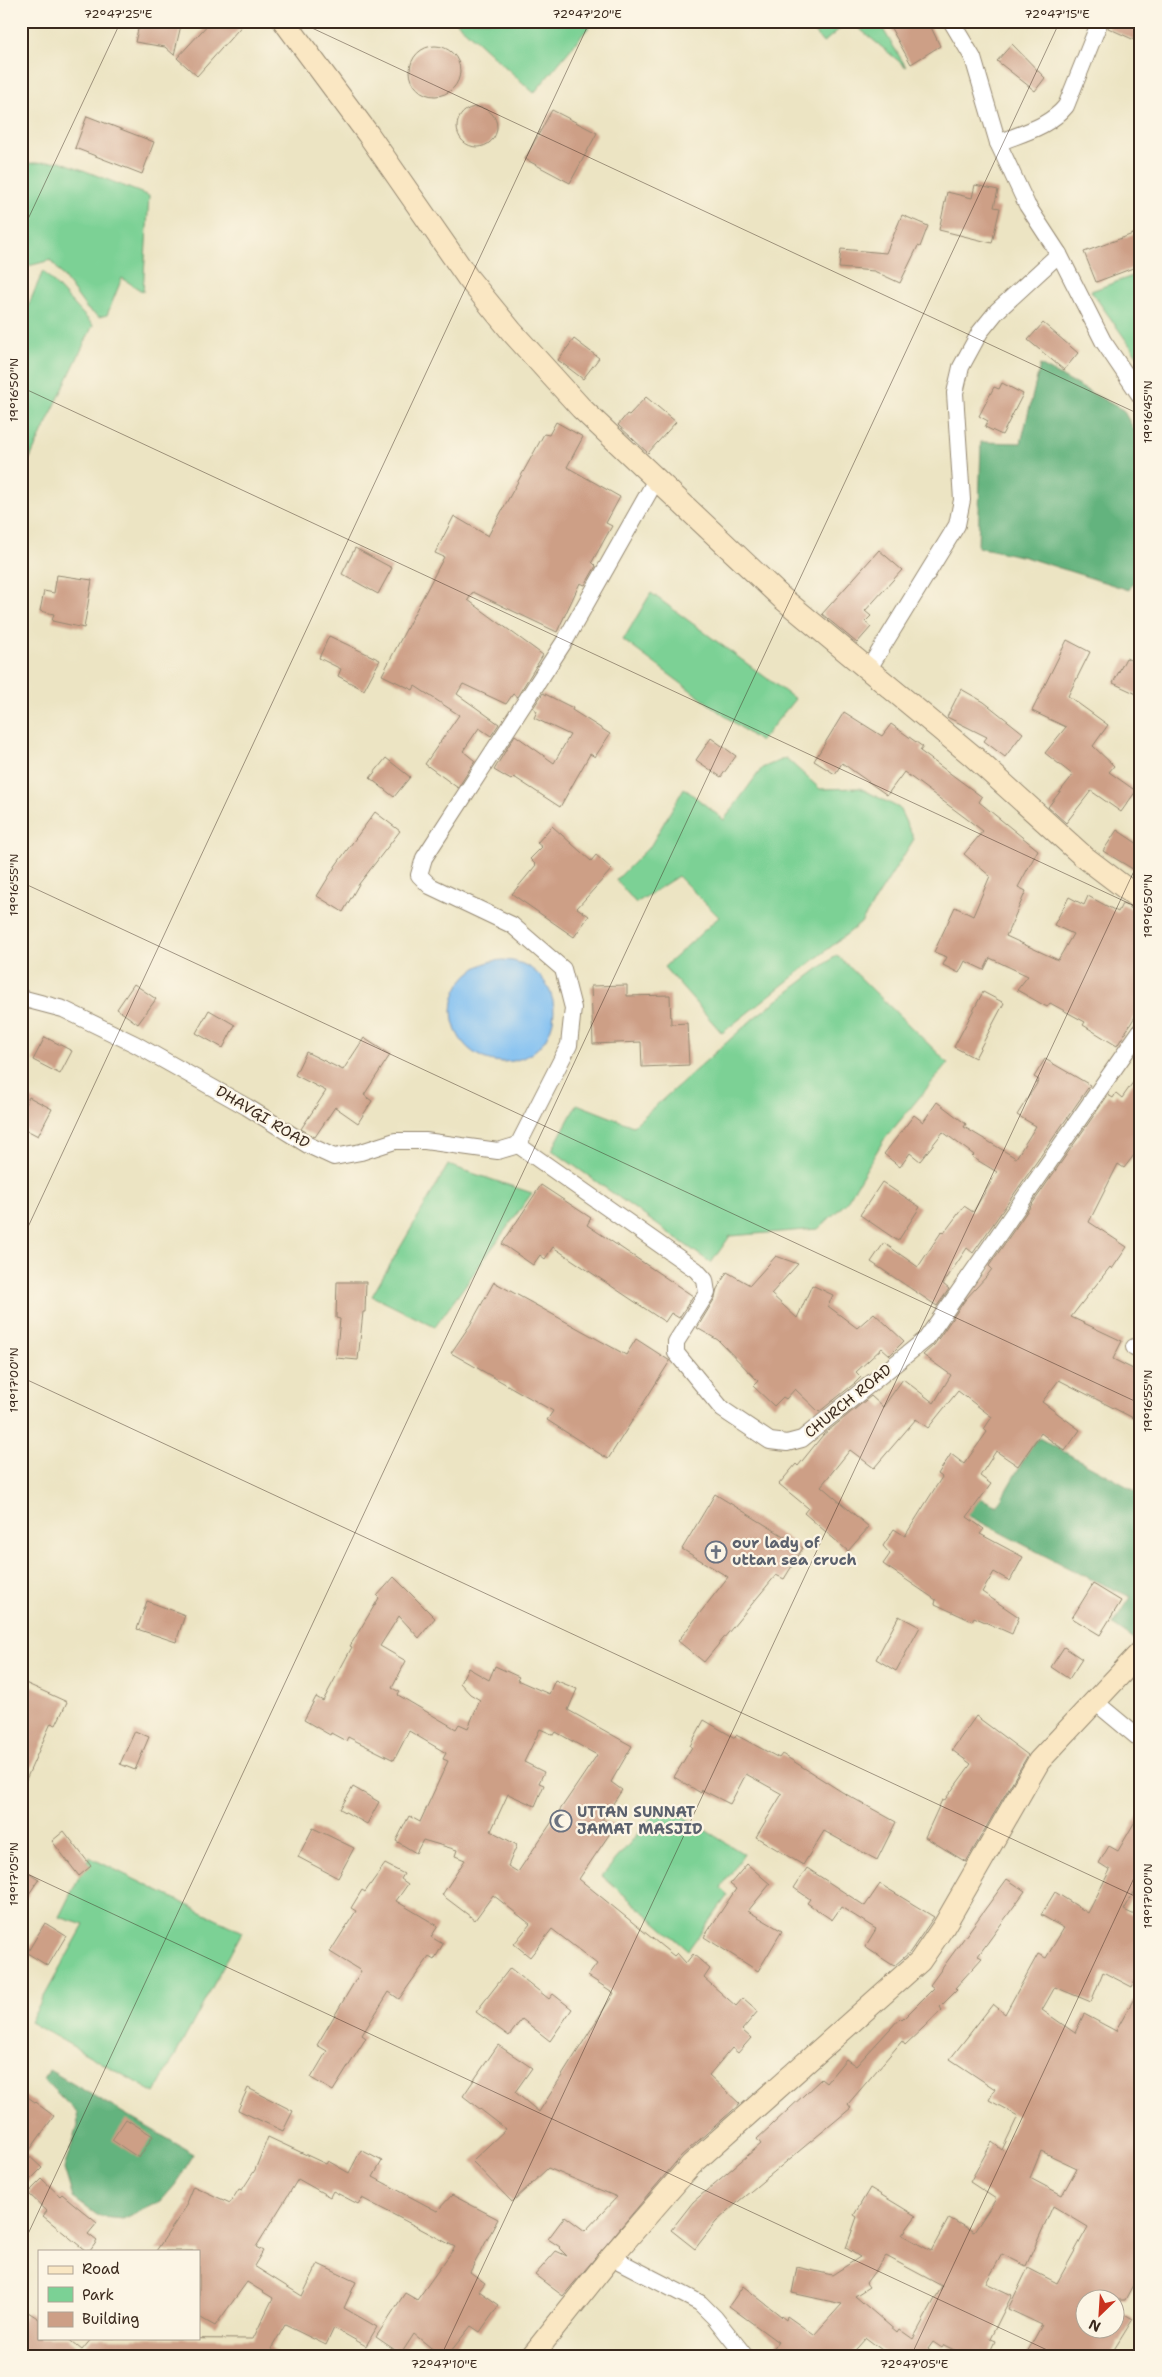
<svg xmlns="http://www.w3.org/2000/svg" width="1162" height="2377" viewBox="0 0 1162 2377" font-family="'Shantell Sans',sans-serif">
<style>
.green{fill:#7bd195;stroke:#5b7e5a}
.forest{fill:#64b37e;stroke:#506e4e}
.water{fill:#7dbef2;stroke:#5c7488}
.building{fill:#cd9f86;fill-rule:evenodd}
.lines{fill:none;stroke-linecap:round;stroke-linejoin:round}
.street-casing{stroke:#948770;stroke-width:18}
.secondary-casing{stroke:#948770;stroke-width:24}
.street{stroke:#fff;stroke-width:16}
.secondary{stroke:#fae7c3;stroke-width:22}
.ticks{fill:none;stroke:#3b2a1e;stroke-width:1;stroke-opacity:0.45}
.labels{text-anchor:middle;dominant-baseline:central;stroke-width:4.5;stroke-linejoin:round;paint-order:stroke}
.street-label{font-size:15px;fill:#3b2a1e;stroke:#fcf5e5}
.worship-label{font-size:15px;font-weight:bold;fill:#5b616d;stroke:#fcf5e5;text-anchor:start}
.neatline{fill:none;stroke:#3b2a1e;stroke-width:2}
.ticks-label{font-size:12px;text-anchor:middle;fill:#3b2a1e}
</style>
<rect width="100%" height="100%" fill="#fcf5e5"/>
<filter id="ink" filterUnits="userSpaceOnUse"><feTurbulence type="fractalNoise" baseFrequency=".02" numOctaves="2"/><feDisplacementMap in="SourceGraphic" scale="10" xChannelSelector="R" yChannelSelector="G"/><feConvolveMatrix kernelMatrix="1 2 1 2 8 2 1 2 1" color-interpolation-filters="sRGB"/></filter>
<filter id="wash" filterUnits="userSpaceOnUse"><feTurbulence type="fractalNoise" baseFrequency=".0096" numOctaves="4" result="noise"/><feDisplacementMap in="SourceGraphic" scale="20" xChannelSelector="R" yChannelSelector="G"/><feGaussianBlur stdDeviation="1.12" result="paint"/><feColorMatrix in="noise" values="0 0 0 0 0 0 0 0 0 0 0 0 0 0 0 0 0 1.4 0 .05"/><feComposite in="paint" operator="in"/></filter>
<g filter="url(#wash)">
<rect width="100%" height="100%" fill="#ece4c3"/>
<g class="green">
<polygon points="455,21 594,21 534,93"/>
<polygon points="805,21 849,21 823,43"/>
<polygon points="850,21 878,21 906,67"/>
<polygon points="60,161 149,196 143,292 122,278 107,315 99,317 87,309 51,260 21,268 21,164"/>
<polygon points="43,271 93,325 21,477 21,323"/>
<polygon points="1141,273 1141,361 1091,291"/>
<polygon points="651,593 795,699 760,742 623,640"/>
<polygon points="786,758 820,789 860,788 899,808 914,839 861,923 722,1033 664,967 719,917 678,876 636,903 616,880 651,845 684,788 724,820 762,768"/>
<polygon points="837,955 948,1063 883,1141 846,1203 818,1229 730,1236 711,1263 552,1150 577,1104 633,1126 755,1017"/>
<polygon points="448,1165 532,1193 435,1327 372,1296"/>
<polygon points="663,1804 744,1854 721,1888 728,1895 688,1950 602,1876"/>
<polygon points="89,1857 242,1932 155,2093 30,2022 84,1925 59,1917"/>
</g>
<g class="forest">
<polygon points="1040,365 1123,410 1141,442 1141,568 1129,590 1025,557 978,547 981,442 1021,443"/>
<polygon points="1039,1438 1141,1494 1141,1637 1136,1641 1113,1625 1131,1597 1080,1574 944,1503 955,1486 997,1506 1031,1447"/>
<polygon points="49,2070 194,2154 175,2185 161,2201 123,2219 100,2217 73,2198 64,2168 78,2126 77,2113 44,2080"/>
</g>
<circle class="water" cx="503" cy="1011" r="51"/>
<g id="blocks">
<g class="building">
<polygon points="140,21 182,21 174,55 165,47 135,42"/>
<polygon points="211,21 246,21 197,76 177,58"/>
<polygon points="887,21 928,21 940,46 911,64"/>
<polygon points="1110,21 1141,21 1141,43 1108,28"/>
<polygon points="1012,44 1045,78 1035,91 997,61"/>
<circle cx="435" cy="71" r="25"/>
<circle cx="477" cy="127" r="20"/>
<polygon points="552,110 597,133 570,183 525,159"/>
<polygon points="87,116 154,142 142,174 75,148"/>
<polygon points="975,185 998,190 994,207 1000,208 992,243 939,230 947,192 972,198"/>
<polygon points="902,215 928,226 920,247 918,246 900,283 874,271 839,268 841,249 886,253"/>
<polygon points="1141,231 1141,265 1096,282 1084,252"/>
<polygon points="1043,323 1078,353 1064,370 1028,340"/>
<polygon points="574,339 599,358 583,379 558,360"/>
<polygon points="1002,383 1023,394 1002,435 985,427 988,421 979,416 994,387 999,389"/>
<polygon points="646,397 676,422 648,453 618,425 627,414 629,415"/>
<polygon points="556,422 583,437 567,467 620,497 606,523 612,526 592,562 596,566 585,585 580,583 557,632 473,592 468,600 543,655 517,697 513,694 506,704 463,684 457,694 499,724 491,736 479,728 463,751 475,761 458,788 425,764 459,715 415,686 413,690 382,675 444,557 435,553 454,516 488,536 544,434 549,435"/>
<polygon points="355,548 392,568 378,594 342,574"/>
<polygon points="879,550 902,570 865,611 871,616 865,622 871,627 857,643 822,614"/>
<polygon points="57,575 92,580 84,628 52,621 54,614 40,611 44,591 54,593"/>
<polygon points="329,636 380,660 364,690 338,676 341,669 319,658"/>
<polygon points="1067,640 1090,652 1068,696 1108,725 1093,746 1114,766 1109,772 1136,791 1121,812 1091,791 1066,823 1048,807 1073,775 1045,753 1066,727 1032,711"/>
<polygon points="1126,658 1141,665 1141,696 1113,683"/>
<polygon points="961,689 984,702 1023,733 1005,757 984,741 987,737 947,717"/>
<polygon points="543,693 573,708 572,710 610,734 595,757 590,754 560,807 514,777 511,780 494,770 515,735 554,763 570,735 534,718 537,711 533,708"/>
<polygon points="844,712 882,736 891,724 923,747 920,751 982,797 979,802 1038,850 1018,887 1026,891 1006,936 1058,960 1073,934 1054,925 1069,897 1084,905 1088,896 1118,912 1122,904 1141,913 1141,1007 1117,1046 1083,1025 1085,1022 1050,1003 1047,1007 1017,990 1028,976 990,958 984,970 965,961 959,973 943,965 947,957 934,952 955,907 973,916 990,876 964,854 983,831 904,772 887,795 842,763 835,774 814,761"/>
<polygon points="711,738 736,756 721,777 696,760"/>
<polygon points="386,758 410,777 394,797 370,778"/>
<polygon points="375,812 400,831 359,884 343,912 317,896 336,865"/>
<polygon points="552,826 591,861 596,855 612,869 577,908 589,916 574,937 512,894 536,865 530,859 542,847 537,843"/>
<polygon points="1117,830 1141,846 1141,874 1103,851"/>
<polygon points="134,984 156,999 138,1024 117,1009"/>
<polygon points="627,985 627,996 670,995 671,1024 687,1023 689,1065 642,1067 641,1042 593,1044 591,986"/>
<polygon points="983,992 1004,1003 975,1058 954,1047"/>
<polygon points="209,1010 235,1025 223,1048 196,1033"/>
<polygon points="45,1037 72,1051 60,1074 33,1060"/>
<polygon points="364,1038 390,1055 364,1095 372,1101 358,1123 335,1107 315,1137 313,1136 301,1129 326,1091 295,1075 306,1052 343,1070"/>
<polygon points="1045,1059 1090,1085 973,1253 967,1248 943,1284 949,1289 937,1306 871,1262 884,1243 918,1267 942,1231 944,1233 964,1206 973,1212 997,1172 972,1157 974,1155 943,1132 920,1161 910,1153 900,1167 884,1154 914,1115 923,1122 937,1102 966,1124 964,1127 1016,1158 1036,1126 1017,1115 1039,1080 1034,1077"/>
<polygon points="1141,1071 1141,1146 1124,1168 1118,1164 1089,1222 1127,1247 1112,1269 1110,1267 1071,1317 1122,1341 1113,1359 1141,1373 1141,1422 1059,1380 1042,1402 1080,1430 1065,1451 1041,1433 1018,1466 996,1451 980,1476 991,1484 967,1517 984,1529 980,1534 1023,1557 1010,1581 994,1572 982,1592 1019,1617 1012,1634 974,1617 972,1621 935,1604 936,1600 883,1564 890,1554 883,1546 894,1529 905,1536 942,1477 938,1474 951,1454 964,1464 987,1432 984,1429 992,1417 958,1391 928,1428 916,1419 874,1468 850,1450 821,1486 869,1527 848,1551 804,1513 808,1508 779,1484 796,1464 798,1466 823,1435 871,1396 883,1407 903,1379 934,1403 951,1375 923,1355 934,1345 965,1300 986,1277 992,1269 989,1266 1108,1095 1113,1098 1116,1093 1122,1098"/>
<polygon points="29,1097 52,1109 38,1136 21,1127 21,1111"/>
<polygon points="882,1182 920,1207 898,1241 860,1215"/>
<polygon points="541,1185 591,1218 587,1225 693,1296 679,1318 671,1313 665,1322 553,1247 545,1259 540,1255 533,1265 502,1244"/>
<polygon points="776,1256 798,1264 771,1294 797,1318 812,1285 833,1295 828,1306 857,1328 874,1313 904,1341 890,1355 882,1348 856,1372 861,1377 855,1383 819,1412 795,1389 786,1399 783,1397 774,1406 753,1386 758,1381 718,1340 697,1328 715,1298 717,1289 727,1272 750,1285"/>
<polygon points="337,1282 366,1282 365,1312 363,1312 358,1360 336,1358 340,1319 336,1318"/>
<polygon points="494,1282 626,1355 636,1339 670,1361 608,1459 547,1420 553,1411 451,1353 470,1325"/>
<polygon points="715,1494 803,1548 784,1579 776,1575 704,1662 678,1641 728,1577 682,1549"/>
<path d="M394,1577L435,1618L419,1638L399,1616L380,1646L406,1661L392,1688L400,1692L398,1695L456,1729L459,1724L468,1728L480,1700L470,1694L460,1683L468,1668L489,1680L495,1666L519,1677L517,1680L549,1694L555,1680L577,1689L568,1710L632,1746L611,1782L622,1790L602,1820L615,1826L579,1879L674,1956L677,1953L686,1963L693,1954L710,1969L704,1978L736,2006L743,1998L758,2011L742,2030L751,2038L738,2053L732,2048L709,2075L740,2104L681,2156L563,2296L535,2275L556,2251L567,2256L559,2248L560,2247L548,2239L565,2216L585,2231L617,2197L548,2168L512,2202L472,2161L506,2129L463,2096L498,2045L532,2068L515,2092L539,2112L614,1993L588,1976L597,1964L552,1929L530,1957L514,1944L530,1924L493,1895L475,1920L442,1895L465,1860L455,1856L457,1850L423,1840L416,1853L396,1841L409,1816L420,1822L448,1761L443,1759L446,1753L409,1731L394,1760L348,1737L346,1741L331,1733L330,1735L304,1720L316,1697L323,1701L352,1647L350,1646L379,1598L377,1596ZM540,1729L554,1735L556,1732L597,1755L518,1872L508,1866L517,1845L491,1831L508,1794L535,1806L544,1785L539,1783L544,1772L524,1762Z"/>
<polygon points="1093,1584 1121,1601 1100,1635 1072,1618"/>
<polygon points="147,1601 185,1615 176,1642 137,1629"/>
<polygon points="899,1616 920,1627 896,1671 876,1659"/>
<polygon points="1064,1647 1082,1659 1069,1679 1051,1667"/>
<polygon points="21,1681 67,1702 56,1725 51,1723 21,1791"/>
<polygon points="976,1716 1028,1755 966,1862 925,1837 942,1800 944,1801 971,1764 952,1750"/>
<polygon points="704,1720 735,1738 736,1735 779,1758 782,1754 842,1792 896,1822 877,1860 824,1831 803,1865 756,1837 782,1794 746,1774 730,1804 702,1790 701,1793 674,1777 692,1747 690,1746"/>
<polygon points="135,1731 149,1737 135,1770 120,1764"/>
<polygon points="353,1787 379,1802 367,1824 340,1809"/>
<path d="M1141,1811V1880L1124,1910L1141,1918V1969L1132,1987L1103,1972L1091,2002L1055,1987L1042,2010L1075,2033L1084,2014L1116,2031L1141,1986V2270L1125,2300H1084V2330H1114V2308L1133,2319L1110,2356H1025L1042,2325L1008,2309L1028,2268L1057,2283L1088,2227L1053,2206L1026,2266L1002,2254L986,2283L1012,2295L990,2339L995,2341L988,2356H966L944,2345L942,2348L933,2342L928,2349L936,2356H890L866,2338L850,2356H768L778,2342L729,2306L743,2286L786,2320L787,2316L814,2335L842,2304L792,2293L797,2267L832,2275L860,2257L846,2248L857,2217L854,2215L870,2188L916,2216L902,2235L931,2251L949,2218L974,2232L996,2199L970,2182L992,2142L1002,2150L1018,2116L989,2100L995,2089L950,2059L993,2004L1005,2014L1038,1954L1046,1958L1064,1928L1041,1915L1055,1892L1088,1913L1110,1870L1099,1863L1109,1846L1118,1851ZM1041,2151L1077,2168L1062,2195L1030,2178ZM886,2256L942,2286L913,2339L899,2329L897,2332L855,2296L869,2287L866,2283Z"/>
<polygon points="313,1828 354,1848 338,1878 298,1857"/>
<polygon points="64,1831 91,1866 79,1876 52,1841"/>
<polygon points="385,1864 404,1874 401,1879 408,1884 396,1901 438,1926 431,1937 443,1944 434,1960 429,1957 399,1999 389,1992 362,2035 366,2038 333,2091 311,2078 327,2051 317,2045 361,1971 330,1952 356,1911 351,1908 362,1890 365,1892"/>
<polygon points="747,1864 770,1884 748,1911 782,1931 758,1971 704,1937 736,1889 730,1884"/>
<polygon points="21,1868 39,1879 21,1906"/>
<polygon points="807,1868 865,1906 880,1884 934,1917 910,1952 894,1966 865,1947 876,1929 841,1907 832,1920 807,1903 810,1899 794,1888"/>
<polygon points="1007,1879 1025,1891 978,1956 982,1958 955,1988 957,1990 940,2007 942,2010 905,2045 902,2041 848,2104 851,2108 739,2201 716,2222 695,2249 671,2230 693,2202 761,2144 757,2139 821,2079 826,2083 846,2059 856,2066 900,2018 902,2020 934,1988 930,1985"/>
<polygon points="45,1923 66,1936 48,1966 27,1953"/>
<polygon points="510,1968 549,1999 553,1994 572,2009 550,2041 522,2019 509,2036 476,2012"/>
<polygon points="248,2088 293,2111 283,2131 238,2110"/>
<polygon points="21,2092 54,2116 27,2154 42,2168 21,2189"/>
<polygon points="126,2119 153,2136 139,2158 112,2140"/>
<polygon points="268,2137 326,2164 328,2161 349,2173 361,2150 382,2161 373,2177 437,2211 452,2195 498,2219 470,2272 485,2283 479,2291 499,2305 480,2332 471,2326 447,2356 441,2356 414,2334 401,2354 376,2337 405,2293 417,2300 455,2247 362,2198 358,2204 333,2191 330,2197 298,2179 256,2247 263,2251 254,2266 302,2296 318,2264 356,2282 344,2308 377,2327 366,2346 334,2328 326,2345 285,2325 271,2349 282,2356 21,2356 21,2322 28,2312 39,2319 39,2338 67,2338 82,2350 92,2338 253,2339 273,2298 247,2282 215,2326 199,2317 199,2251 156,2251 188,2204 186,2203 193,2186 230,2203 239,2189 242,2190 255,2170"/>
<polygon points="42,2179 60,2196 62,2194 97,2223 88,2234 97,2241 90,2251 86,2251 43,2216 47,2211 28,2193"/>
</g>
</g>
</g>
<g filter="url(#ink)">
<use href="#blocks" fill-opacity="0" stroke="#948770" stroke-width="1"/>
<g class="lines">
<g class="street-casing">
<g id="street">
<polyline points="951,21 973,58 998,143 1027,205 1059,254 1103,341 1141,397"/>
<path d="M998,143C1022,133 1049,127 1066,106L1100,21"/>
<polyline points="868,670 957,525 962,500 955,393 961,367 980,332 997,311 1059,254"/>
<polyline points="21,998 63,1009 135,1044 247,1107 308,1145 334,1157 361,1152 395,1141 425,1141 498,1151 518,1145"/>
<polyline points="518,1145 696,1270 705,1280 707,1293 676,1342 676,1353 722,1409 770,1441 787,1443 802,1439 926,1339 1141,1030"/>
<polyline points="518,1145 569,1045 573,1008 563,969 512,925 430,886 419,875 424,858 566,639 657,478"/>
<polyline points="1134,1347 1141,1350"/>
<polyline points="1094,1701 1141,1740"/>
<polyline points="611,2257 700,2303 715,2318 745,2356"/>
</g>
</g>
<g class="secondary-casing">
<g id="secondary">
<polyline points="284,21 368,134 468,278 512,332 581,408 782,598 974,757 1083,856 1141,900"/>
<polyline points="532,2356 611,2257 691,2165 920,1961 944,1926 1039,1761 1141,1652"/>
</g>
</g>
<use href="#street" class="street"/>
<use href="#secondary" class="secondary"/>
</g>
</g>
<path class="ticks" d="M297,21L1141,415M21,234L121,21M21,387L1141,909M21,882L1141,1404M21,1242L590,21M21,1377L1141,1899M21,1871L1060,2356M21,2249L1060,21M441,2356L1141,856M911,2356L1141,1863"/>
<defs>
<g id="church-ring" transform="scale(1.125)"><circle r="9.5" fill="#fcf5e5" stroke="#6b7280" stroke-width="1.5"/><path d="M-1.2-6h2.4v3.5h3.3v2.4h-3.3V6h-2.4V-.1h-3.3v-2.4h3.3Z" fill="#6b7280"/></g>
<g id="mosque-ring" transform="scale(1.125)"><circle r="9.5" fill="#fcf5e5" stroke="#6b7280" stroke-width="1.5"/><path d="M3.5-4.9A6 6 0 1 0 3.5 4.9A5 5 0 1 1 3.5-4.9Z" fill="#6b7280"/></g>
</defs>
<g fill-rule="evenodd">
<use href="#church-ring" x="716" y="1552"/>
<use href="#mosque-ring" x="561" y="1821"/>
</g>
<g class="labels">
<g class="street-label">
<text transform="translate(263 1117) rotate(31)">DHAVGI ROAD</text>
<text transform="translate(848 1401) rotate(-39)">CHURCH ROAD</text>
</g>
<g class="worship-label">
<text x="732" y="1543">our lady of<tspan x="732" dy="17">uttan sea cruch</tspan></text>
<text x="577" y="1812">UTTAN SUNNAT<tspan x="577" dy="17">JAMAT MASJID</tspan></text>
</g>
</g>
<rect width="1162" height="2377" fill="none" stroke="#fcf5e5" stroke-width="55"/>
<rect x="38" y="2250" width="162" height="90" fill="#fcf5e5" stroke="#afa495"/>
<rect x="48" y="2266" width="25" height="8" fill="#fae7c3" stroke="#afa495"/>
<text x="82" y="2274" font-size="15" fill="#3b2a1e">Road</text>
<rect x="48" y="2287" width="25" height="15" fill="#7bd195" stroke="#afa495"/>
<text x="82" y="2300" font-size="15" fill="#3b2a1e">Park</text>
<rect x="48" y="2312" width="25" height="15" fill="#cd9f86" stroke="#afa495"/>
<text x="82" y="2324" font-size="15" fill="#3b2a1e">Building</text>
<g transform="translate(1100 2314) rotate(205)"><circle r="24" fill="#fcf5e5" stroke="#afa495"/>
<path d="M0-4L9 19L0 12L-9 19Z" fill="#c8321e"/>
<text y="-8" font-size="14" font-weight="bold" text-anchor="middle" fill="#3b2a1e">N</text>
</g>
<rect x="28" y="28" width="1106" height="2322" class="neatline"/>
<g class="ticks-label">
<text x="118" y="18">72°47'25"E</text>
<text x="587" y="18">72°47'20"E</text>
<text x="1057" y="18">72°47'15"E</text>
<text transform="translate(14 390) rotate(-90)" y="4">19°16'50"N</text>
<text transform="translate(1148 412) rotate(-90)" y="4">19°16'45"N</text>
<text transform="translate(14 885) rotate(-90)" y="4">19°16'55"N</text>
<text transform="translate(1148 906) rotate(-90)" y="4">19°16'50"N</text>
<text transform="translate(14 1380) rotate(-90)" y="4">19°17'00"N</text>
<text transform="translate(1148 1401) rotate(-90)" y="4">19°16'55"N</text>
<text transform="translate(14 1874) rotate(-90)" y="4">19°17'05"N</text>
<text transform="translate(1148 1896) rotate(-90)" y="4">19°17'00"N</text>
<text x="444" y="2368">72°47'10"E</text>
<text x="914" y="2368">72°47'05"E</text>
</g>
</svg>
